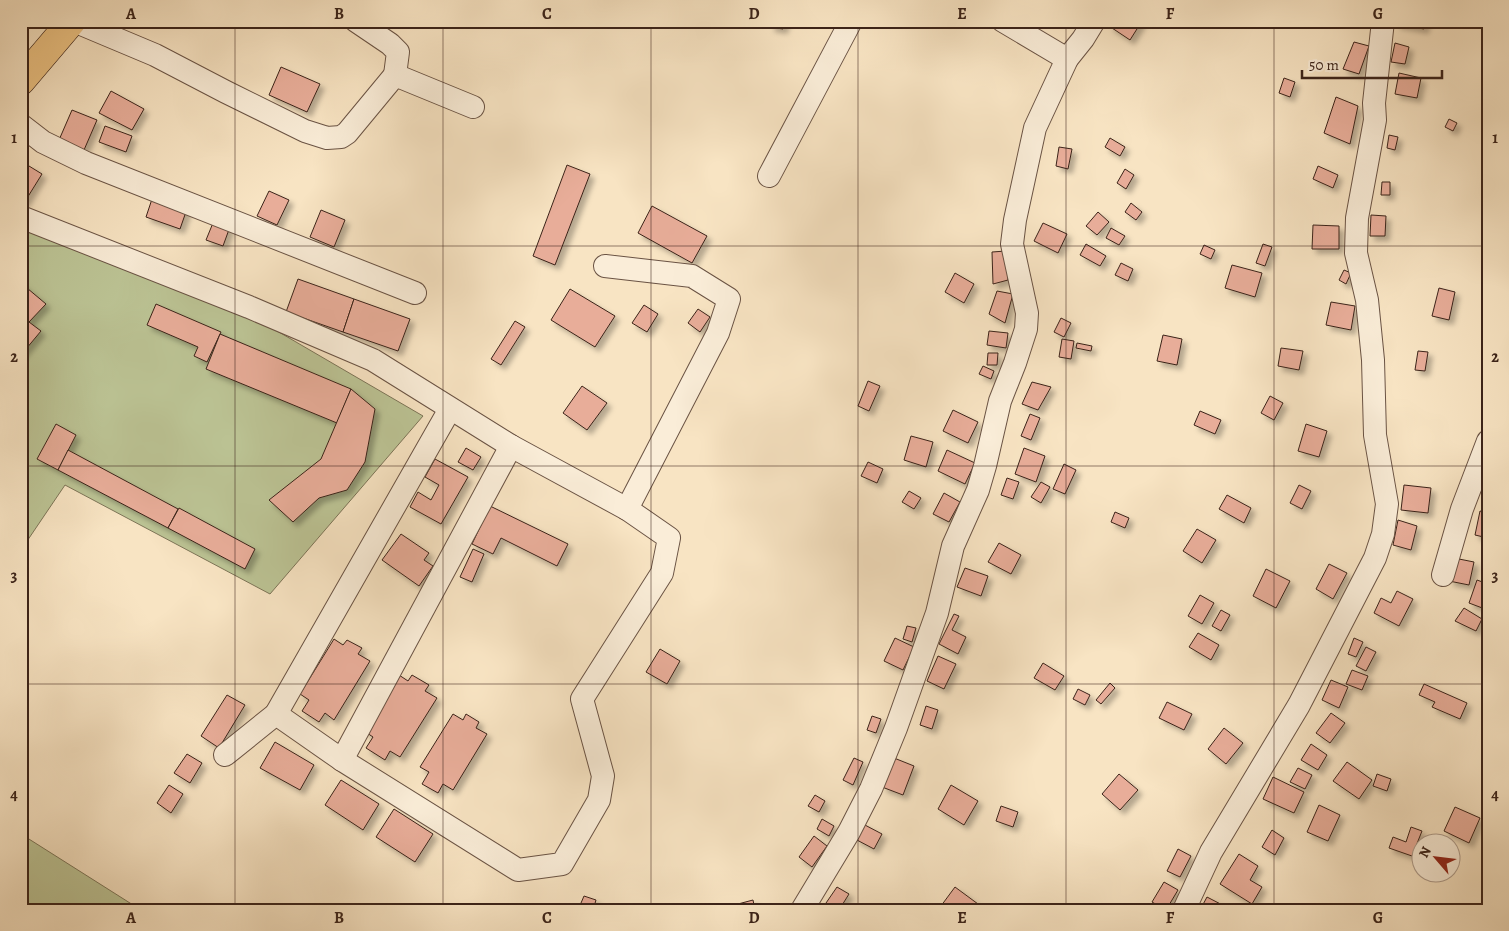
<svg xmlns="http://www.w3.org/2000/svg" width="1509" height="931" viewBox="0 0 1509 931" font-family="Alegreya,serif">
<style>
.green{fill:#bcc495;stroke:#7c7457}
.building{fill:#e8ad99;stroke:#3b2319;filter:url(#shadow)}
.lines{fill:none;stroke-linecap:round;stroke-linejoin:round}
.minor-casing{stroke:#6a5344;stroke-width:24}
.highway-casing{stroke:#3b2319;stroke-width:29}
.minor{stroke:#faedd8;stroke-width:22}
.highway{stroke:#ecc282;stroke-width:28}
.grid{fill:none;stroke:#3b2319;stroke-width:1;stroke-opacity:0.55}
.neatline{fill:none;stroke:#3b2319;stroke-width:2}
.grid-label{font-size:16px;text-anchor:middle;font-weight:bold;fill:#3b2319}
</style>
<defs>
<filter id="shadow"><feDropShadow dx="4.5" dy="4.5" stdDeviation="2.5" flood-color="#0004"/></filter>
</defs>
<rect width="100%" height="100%" fill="#f8e4c3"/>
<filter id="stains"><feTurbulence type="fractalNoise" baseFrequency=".004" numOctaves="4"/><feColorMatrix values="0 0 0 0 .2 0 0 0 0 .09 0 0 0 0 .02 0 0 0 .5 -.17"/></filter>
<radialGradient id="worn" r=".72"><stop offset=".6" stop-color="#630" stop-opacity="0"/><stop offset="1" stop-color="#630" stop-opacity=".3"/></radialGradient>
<g class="green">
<polygon points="21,228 260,321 423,416 270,594 65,485 21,550"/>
<polygon points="21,834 141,910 21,910"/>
</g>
<g class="building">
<polygon points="772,21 785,21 783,29 770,27"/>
<polygon points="1113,21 1142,21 1130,40 1109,26"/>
<polygon points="1396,21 1426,21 1424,29 1396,24"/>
<polygon points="1354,42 1369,46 1359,74 1343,69"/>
<polygon points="1395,43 1409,47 1405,64 1391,62"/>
<polygon points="281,67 320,84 307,112 269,95"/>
<polygon points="1399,73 1421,78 1417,98 1395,94"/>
<polygon points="1284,78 1295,82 1290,97 1279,93"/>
<polygon points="111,91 144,109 132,130 99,113"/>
<polygon points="1336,97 1358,106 1350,144 1324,133"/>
<polygon points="72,110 97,120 84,150 59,140"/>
<polygon points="1449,119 1457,123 1453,131 1445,127"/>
<polygon points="105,126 132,136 126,152 99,142"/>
<polygon points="1389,135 1398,137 1395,150 1387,148"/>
<polygon points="1110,138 1125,147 1120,156 1105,147"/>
<polygon points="1059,147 1072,149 1068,169 1056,166"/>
<polygon points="567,165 590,174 555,265 533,256"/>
<polygon points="29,166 42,174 24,203 21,202 21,178"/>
<polygon points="1318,166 1338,175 1333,188 1313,179"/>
<polygon points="1125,169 1134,175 1126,189 1117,183"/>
<polygon points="1382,182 1390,182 1390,195 1381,195"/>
<polygon points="269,191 289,200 277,225 257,216"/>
<polygon points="154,193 188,206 180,229 146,217"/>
<polygon points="1131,203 1142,212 1136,220 1125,212"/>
<polygon points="652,206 707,236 692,263 638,233"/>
<polygon points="321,210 345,220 334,247 310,237"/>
<polygon points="1098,212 1109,222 1097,235 1086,226"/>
<polygon points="1371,215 1386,216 1385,236 1370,236"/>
<polygon points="215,218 231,224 223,246 206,240"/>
<polygon points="1043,223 1067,234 1058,253 1034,241"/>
<polygon points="1313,225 1339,226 1339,249 1312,249"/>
<polygon points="1111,228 1125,236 1119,245 1106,238"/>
<polygon points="1086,244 1106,256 1100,266 1080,255"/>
<polygon points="1263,244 1272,247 1265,266 1256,263"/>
<polygon points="1204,245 1215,250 1211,259 1200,254"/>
<polygon points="1006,251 1008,280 993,284 992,252"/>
<polygon points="1121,263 1133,269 1128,281 1115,275"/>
<polygon points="1232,265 1262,273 1255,297 1225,288"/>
<polygon points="1344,270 1351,273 1346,284 1339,280"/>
<polygon points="955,273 974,284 964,303 945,292"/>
<polygon points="298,279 354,299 343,332 286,312"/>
<polygon points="21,283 46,304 29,322 41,331 21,355"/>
<polygon points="1439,288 1455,292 1449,320 1432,316"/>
<polygon points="570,289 615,316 595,347 551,320"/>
<polygon points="997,291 1013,294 1005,323 989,314"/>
<polygon points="354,299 410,319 398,351 343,332"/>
<polygon points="1331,302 1355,306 1351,330 1326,325"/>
<polygon points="156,304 221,332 207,362 194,356 198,347 147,325"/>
<polygon points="644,305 658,314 647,332 632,323"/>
<polygon points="698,309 710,317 700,332 688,323"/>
<polygon points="1061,318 1071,323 1064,337 1054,332"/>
<polygon points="515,321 525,327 501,365 491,359"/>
<polygon points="989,331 1008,333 1006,348 987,345"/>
<polygon points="220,334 351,389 337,423 206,369"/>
<polygon points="1163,335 1182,339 1177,365 1157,361"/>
<polygon points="1062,339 1074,341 1071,359 1059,357"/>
<polygon points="1077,343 1092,346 1091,351 1076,348"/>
<polygon points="1281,348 1303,351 1299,370 1278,366"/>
<polygon points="1418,351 1428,352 1425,371 1415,370"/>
<polygon points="988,353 998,353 997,365 987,365"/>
<polygon points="983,366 994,371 991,379 979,374"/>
<polygon points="868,381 880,386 869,411 858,406"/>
<polygon points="1032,382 1051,387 1038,410 1022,404"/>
<polygon points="582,386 607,403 587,430 563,413"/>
<polygon points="351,389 375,409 365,462 347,490 319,498 293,522 269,500 321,459"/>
<polygon points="1270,396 1283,403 1274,420 1261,413"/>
<polygon points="953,410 978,422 968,443 943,431"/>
<polygon points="1200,411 1221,420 1215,434 1194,425"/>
<polygon points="1030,414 1040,418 1031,440 1021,436"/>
<polygon points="56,424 76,435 58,470 37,459"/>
<polygon points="1306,424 1327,431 1319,457 1298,451"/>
<polygon points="911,436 933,442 926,467 904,460"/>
<polygon points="466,448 481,457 473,470 458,462"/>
<polygon points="1024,448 1045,456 1036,482 1015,474"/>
<polygon points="68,450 178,509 168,528 58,470"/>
<polygon points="947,450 975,463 965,484 938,471"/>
<polygon points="435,459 468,477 441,524 410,507 418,492 431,500 439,485 425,477"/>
<polygon points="868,462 883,469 877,483 861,476"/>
<polygon points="1064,464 1076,470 1065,494 1053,489"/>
<polygon points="1007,478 1019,482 1013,499 1001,495"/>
<polygon points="1041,482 1050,487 1041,503 1031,497"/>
<polygon points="1299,485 1311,491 1302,509 1290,503"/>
<polygon points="1404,485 1431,488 1428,513 1401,510"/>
<polygon points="909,491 921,498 914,509 902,502"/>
<polygon points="944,493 960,502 949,522 933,514"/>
<polygon points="1227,495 1251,508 1244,523 1219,509"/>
<polygon points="490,506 568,544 557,566 501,538 493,554 472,544"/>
<polygon points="179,508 255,549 245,569 168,528"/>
<polygon points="1480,511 1488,513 1488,538 1475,535"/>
<polygon points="1115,512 1129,518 1125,528 1111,522"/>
<polygon points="1398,520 1417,526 1411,550 1393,545"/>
<polygon points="1197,529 1216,540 1202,563 1183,551"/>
<polygon points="401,534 429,553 424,560 433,566 419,586 382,560"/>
<polygon points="999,543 1021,555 1011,574 988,562"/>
<polygon points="473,549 484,554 472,582 460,577"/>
<polygon points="1454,558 1474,562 1469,585 1449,581"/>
<polygon points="1329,564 1347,573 1333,599 1316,589"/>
<polygon points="965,568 988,576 981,596 957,587"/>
<polygon points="1266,569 1290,581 1276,608 1253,596"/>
<polygon points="1477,580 1488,584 1488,600 1485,609 1469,603"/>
<polygon points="1397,591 1413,599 1399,626 1374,613 1381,598 1391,603"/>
<polygon points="1200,595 1214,603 1202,624 1188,616"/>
<polygon points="1464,608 1482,619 1476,631 1455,621"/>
<polygon points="1221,610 1230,615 1221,631 1212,626"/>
<polygon points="954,614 959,616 952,630 966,637 958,654 939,644"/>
<polygon points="907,626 916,628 912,642 903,639"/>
<polygon points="1198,633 1219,645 1211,660 1189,647"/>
<polygon points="895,638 914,647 903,670 884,661"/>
<polygon points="1354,638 1363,642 1356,657 1348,654"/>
<polygon points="334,639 343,645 347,640 362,648 358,654 370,661 334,720 325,713 319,722 302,711 309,700 300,694"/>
<polygon points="1366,647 1376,652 1366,671 1356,666"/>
<polygon points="660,649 680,661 667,684 646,672"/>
<polygon points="938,656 956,664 944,689 927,681"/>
<polygon points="1043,663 1064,676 1055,690 1034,678"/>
<polygon points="1352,670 1368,676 1362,690 1346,684"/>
<polygon points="399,675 408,681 412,675 429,685 425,691 437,698 400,757 390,751 385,760 366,748 373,737 364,731"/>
<polygon points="1331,680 1348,687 1339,708 1322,700"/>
<polygon points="1110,683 1115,688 1101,704 1096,700"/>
<polygon points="1424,684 1467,703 1460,719 1432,707 1435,702 1419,695"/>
<polygon points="1078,689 1090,695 1085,705 1073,699"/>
<polygon points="227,695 245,705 219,748 201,736"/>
<polygon points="1167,702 1192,714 1184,730 1159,718"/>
<polygon points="926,706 938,710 932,729 920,725"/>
<polygon points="1331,713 1345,723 1330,743 1316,733"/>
<polygon points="453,714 463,720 466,714 479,722 476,728 487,734 453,790 443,784 438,793 422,784 429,772 420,767"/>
<polygon points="872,716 881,719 876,733 867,730"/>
<polygon points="1224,728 1243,743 1226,764 1208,749"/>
<polygon points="275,742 314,765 300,790 260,768"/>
<polygon points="1311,744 1327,755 1318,770 1301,760"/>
<polygon points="187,754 202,763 190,783 174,773"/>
<polygon points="854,758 863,762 853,785 843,780"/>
<polygon points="894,758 914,766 903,795 882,787"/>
<polygon points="1347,762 1372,780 1359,799 1333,781"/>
<polygon points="1298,768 1312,775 1305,789 1290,782"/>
<polygon points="1119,774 1138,790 1120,810 1102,794"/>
<polygon points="1377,774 1391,779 1387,791 1373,786"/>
<polygon points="1273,777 1304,792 1294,813 1263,799"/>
<polygon points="341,780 379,804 363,830 325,805"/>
<polygon points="169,785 183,794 171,813 157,803"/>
<polygon points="951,785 978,801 964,825 938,809"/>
<polygon points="815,795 825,801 819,812 808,806"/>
<polygon points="1319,805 1340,815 1328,841 1307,832"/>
<polygon points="1001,806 1018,812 1013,827 996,821"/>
<polygon points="1455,807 1480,818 1469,843 1444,831"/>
<polygon points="394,809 433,834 415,862 376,837"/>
<polygon points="822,819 834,826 829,836 817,829"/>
<polygon points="863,824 882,834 874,849 855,839"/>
<polygon points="1411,827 1422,831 1412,856 1389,848 1393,837 1406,842"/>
<polygon points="1272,830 1284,838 1275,855 1262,847"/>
<polygon points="814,836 827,846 812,867 799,857"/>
<polygon points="1178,849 1191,856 1180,877 1167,871"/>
<polygon points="1239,854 1258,866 1250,880 1262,887 1252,904 1220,884"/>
<polygon points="1164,882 1178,890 1166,910 1152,902"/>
<polygon points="837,887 849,894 839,910 826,903"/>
<polygon points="955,887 978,904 974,910 938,910"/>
<polygon points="584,896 596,900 593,910 578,910"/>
<polygon points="1207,897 1232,910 1200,910"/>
<polygon points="753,900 755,910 723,910 723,908"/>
</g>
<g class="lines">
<g class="minor-casing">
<g id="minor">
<polyline points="74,21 155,55 226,92 305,131 327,138 341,137 347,133 395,75 473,107"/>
<polyline points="356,21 390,44 398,52 395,75"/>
<polyline points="1003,21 1067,59"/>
<polyline points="21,125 43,142 86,163 415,293"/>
<polyline points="769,176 851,21"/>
<polyline points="21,217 249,307 373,360 511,446 627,509 669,538 662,573 582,699 603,776 599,800 562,864 518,870 342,760 276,714 225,755"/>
<polyline points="605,266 692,276 729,299 718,333 627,509"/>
<polyline points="1443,575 1462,509 1488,441"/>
<polyline points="276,714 450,409"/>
<polyline points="342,760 511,446"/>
<polyline points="802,910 849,832 871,789 896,728 937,613 953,546 978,490 985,466 1000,401 1015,363 1026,329 1027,313 1012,244 1015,220 1035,128 1067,59 1083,39 1094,21"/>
<polyline points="1184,910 1211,852 1299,705 1375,558 1383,534 1387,504 1375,435 1373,360 1367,300 1356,253 1357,218 1375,120 1374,103 1383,21"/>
</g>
</g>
<g class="highway-casing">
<polyline id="highway" points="21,81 72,21"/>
</g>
<use href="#minor" class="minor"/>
<use href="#highway" class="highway"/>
</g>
<path class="grid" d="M235,21V910M443,21V910M651,21V910M858,21V910M1066,21V910M1274,21V910M21,246H1488M21,466H1488M21,684H1488"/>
<rect width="1509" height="931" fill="none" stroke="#f8e4c3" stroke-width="55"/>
<g transform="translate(1436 858) rotate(298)"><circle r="24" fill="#faedd8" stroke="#ae9c8c"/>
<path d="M0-4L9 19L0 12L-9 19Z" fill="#8f2418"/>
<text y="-8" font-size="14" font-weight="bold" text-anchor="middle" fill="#3b2319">N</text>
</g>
<path d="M1302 70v8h140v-8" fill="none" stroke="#3b2319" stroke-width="2.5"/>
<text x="1309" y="70" font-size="15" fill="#3b2319" stroke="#faedd8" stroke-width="4" paint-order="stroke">50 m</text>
<rect x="28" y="28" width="1454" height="876" class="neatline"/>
<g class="grid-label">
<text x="131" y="19">A</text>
<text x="339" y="19">B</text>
<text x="547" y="19">C</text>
<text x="754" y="19">D</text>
<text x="962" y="19">E</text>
<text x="1170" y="19">F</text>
<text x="1378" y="19">G</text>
<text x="14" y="143">1</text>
<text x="1495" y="143">1</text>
<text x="14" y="362">2</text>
<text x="1495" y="362">2</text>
<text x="14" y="581">3</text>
<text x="1495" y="581">3</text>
<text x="14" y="800">4</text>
<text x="1495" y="800">4</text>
<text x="131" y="923">A</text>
<text x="339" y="923">B</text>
<text x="547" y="923">C</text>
<text x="754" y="923">D</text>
<text x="962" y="923">E</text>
<text x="1170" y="923">F</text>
<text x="1378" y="923">G</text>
</g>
<rect width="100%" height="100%" filter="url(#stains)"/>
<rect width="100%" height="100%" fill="url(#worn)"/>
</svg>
